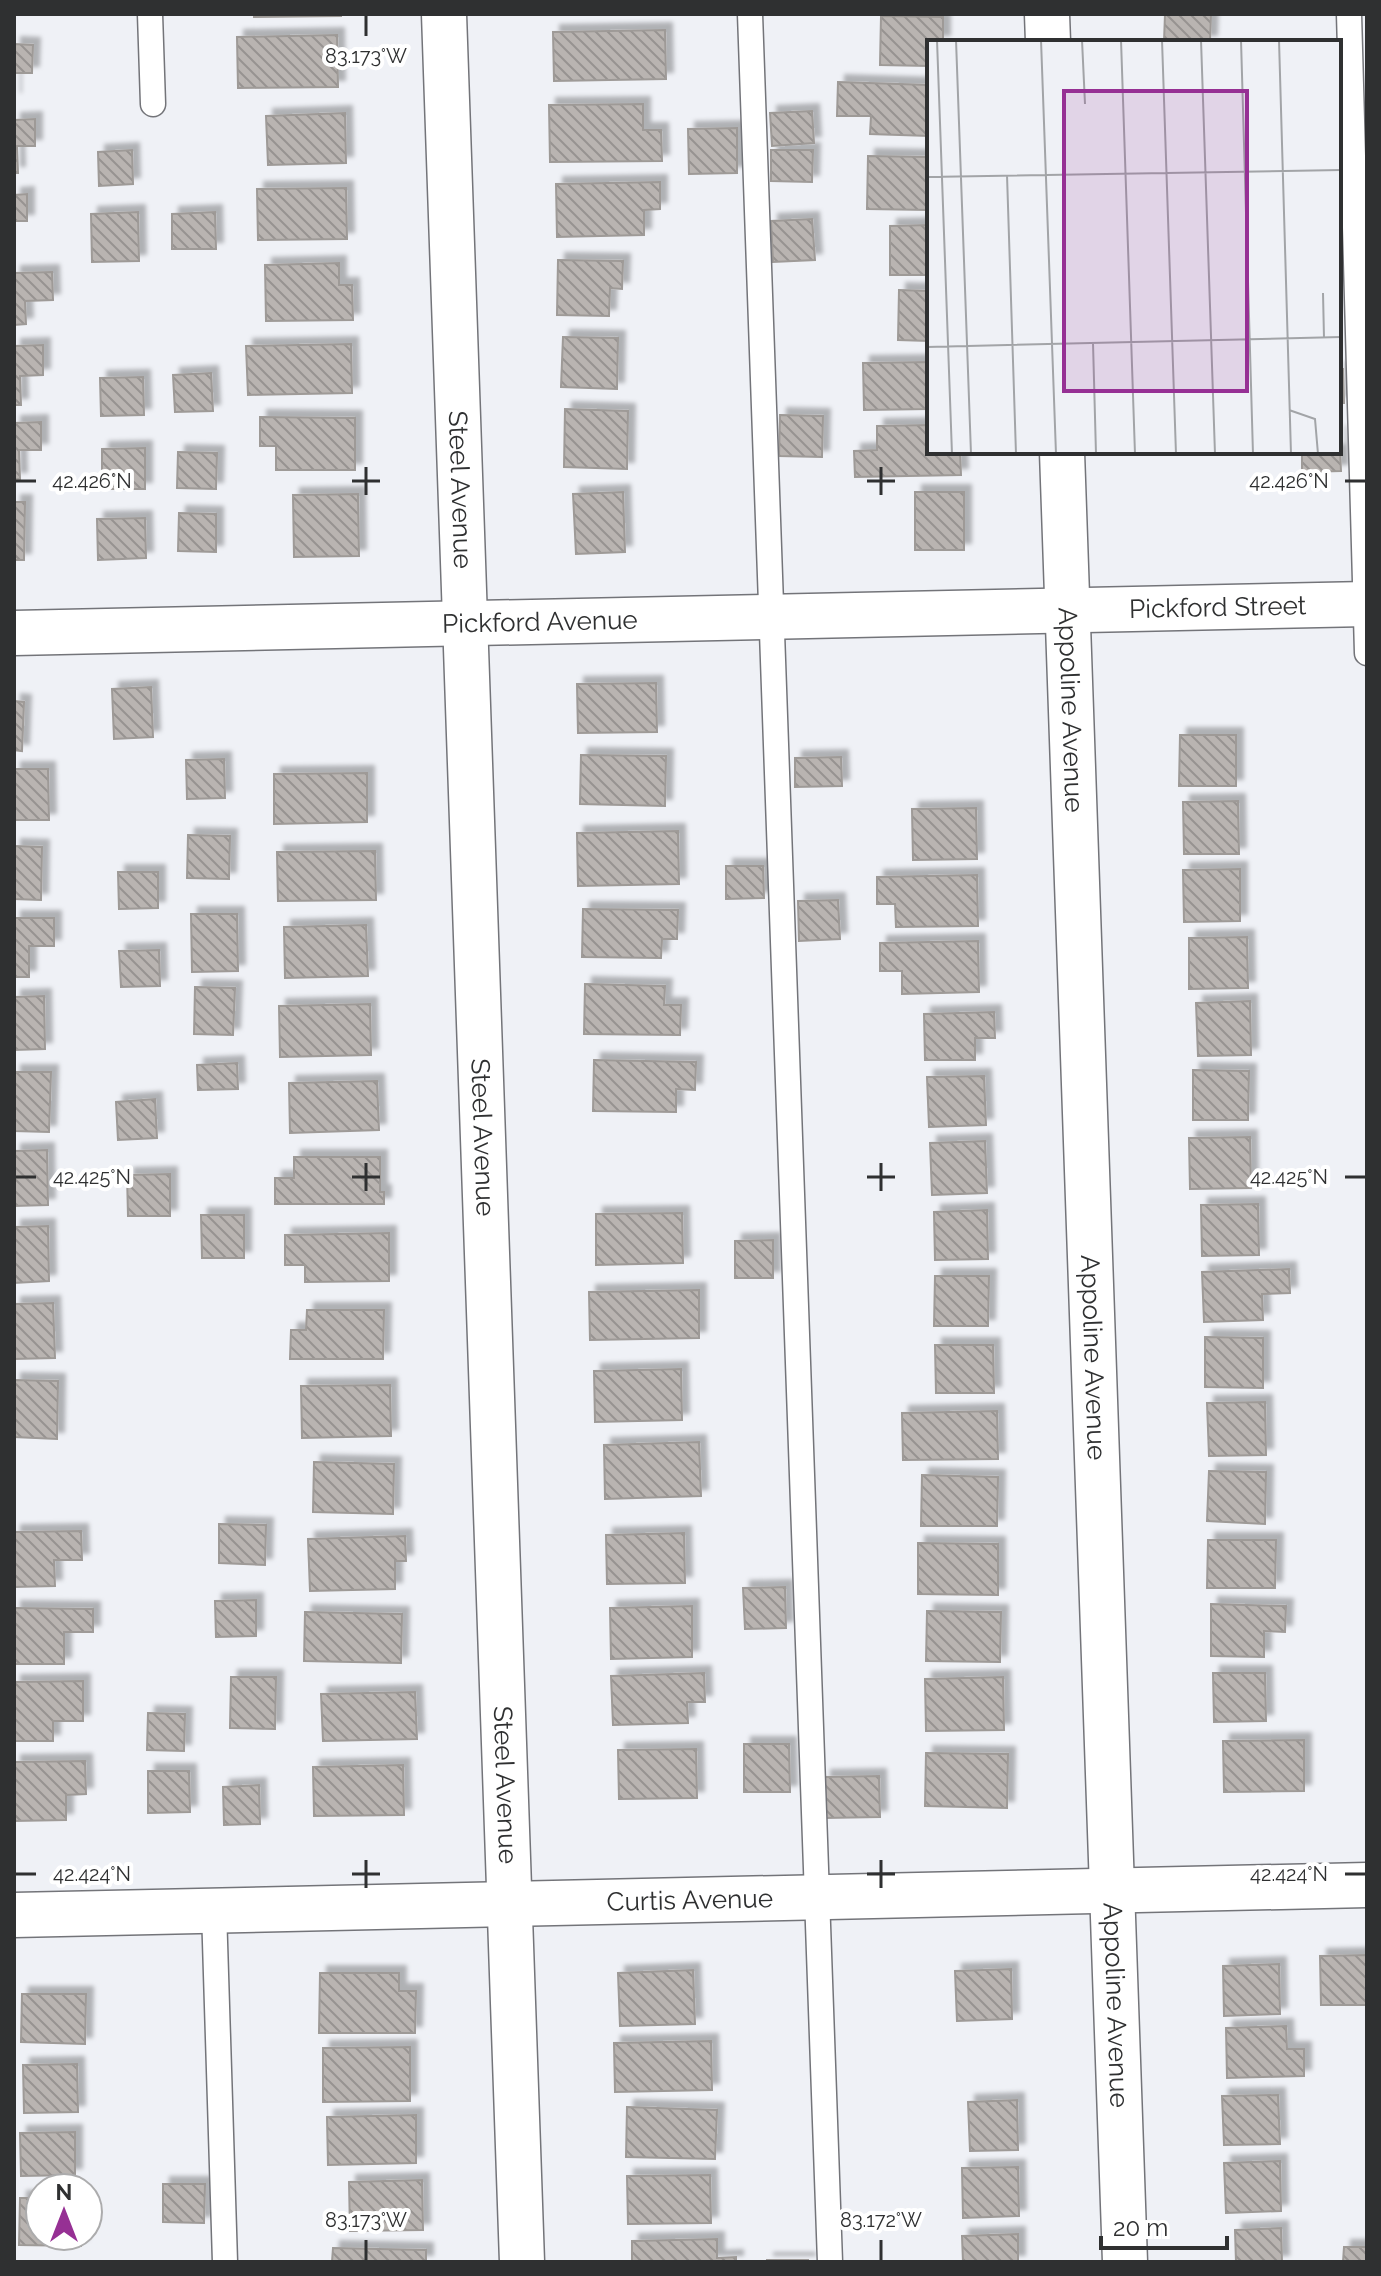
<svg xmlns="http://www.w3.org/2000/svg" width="1381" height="2276" viewBox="0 0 1381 2276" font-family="Raleway,sans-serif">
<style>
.building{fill:url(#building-back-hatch);stroke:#9e9a97;stroke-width:2;filter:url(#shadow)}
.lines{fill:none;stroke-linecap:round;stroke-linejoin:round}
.service-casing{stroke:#737479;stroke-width:27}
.minor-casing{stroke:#737479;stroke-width:47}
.tertiary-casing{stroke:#737479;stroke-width:47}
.service{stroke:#fff;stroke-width:24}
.minor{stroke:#fff;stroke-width:44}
.tertiary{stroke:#fff;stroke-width:44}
.ticks{fill:none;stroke:#2f3031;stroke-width:3}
.labels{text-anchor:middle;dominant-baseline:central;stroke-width:8;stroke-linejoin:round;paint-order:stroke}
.street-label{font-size:26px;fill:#2f3031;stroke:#fff}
.inset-road{fill:none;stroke:#a2a4a7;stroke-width:2}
.view{fill:#963094;fill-opacity:0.15;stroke:#963094;stroke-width:4}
.inset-edge{fill:none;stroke:#2f3031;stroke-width:4}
.ticks-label{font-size:20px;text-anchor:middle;fill:#2f3031;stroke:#fff;stroke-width:8;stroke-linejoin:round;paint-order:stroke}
</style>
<defs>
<pattern id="building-back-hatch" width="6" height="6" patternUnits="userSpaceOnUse" patternTransform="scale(2)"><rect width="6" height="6" fill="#b9b4b1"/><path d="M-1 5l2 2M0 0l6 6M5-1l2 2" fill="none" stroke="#979391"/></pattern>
<filter id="shadow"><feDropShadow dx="7" dy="-7" stdDeviation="2" flood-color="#0004"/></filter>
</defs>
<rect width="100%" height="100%" fill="#eff1f6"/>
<g class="building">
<polygon points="254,14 341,14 341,16 254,17"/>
<polygon points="1165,14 1211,14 1210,42 1164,42"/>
<polygon points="881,16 943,17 943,42 929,42 929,66 880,65"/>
<polygon points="665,30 666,79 554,81 553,32"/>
<polygon points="337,35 338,87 238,88 237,37"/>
<polygon points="14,44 33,45 32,73 14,73 14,100"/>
<polygon points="838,82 929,85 929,136 870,134 871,116 837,116"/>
<polygon points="643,104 643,130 661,130 662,161 550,162 549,105"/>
<polygon points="812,111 814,143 772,146 770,113"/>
<polygon points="345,113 346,163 268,165 266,116"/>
<polygon points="35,119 35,146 17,146 18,173 14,173 14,120"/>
<polygon points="737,128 737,173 689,174 688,129"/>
<polygon points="132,150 133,184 99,186 98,152"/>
<polygon points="771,150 813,150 812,182 771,181"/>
<polygon points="868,156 929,157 929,210 867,209"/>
<polygon points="660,182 660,209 644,210 644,235 557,237 556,184"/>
<polygon points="346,188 347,239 258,240 257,189"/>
<polygon points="27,194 27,221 14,221 14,195"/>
<polygon points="138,212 139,261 92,262 91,214"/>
<polygon points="215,212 216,249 172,249 172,214"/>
<polygon points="812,219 815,260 773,262 771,221"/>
<polygon points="929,225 929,275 890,275 890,226"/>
<polygon points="558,260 623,261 622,289 610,288 609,316 557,315"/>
<polygon points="339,263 339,285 352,285 353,320 266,321 265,265"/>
<polygon points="52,272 53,300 25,301 26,324 14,325 14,273"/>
<polygon points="899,290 929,291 929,341 898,340"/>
<polygon points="563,337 618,338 617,389 561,387"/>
<polygon points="351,344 352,393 248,395 246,346"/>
<polygon points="43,345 43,375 20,376 21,405 14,405 14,346"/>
<polygon points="929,362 929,409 864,410 863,363"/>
<polygon points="1339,369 1343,369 1344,403 1339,403"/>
<polygon points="211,373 213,411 175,412 173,375"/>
<polygon points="143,377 144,415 101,416 100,378"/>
<polygon points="565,409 628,411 627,469 564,467"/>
<polygon points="780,415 823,416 822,457 779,456"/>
<polygon points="260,417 355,418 355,470 276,470 276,446 260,446"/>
<polygon points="41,422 41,450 19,450 20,479 14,479 14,423"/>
<polygon points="929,425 929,452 960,452 961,475 855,477 854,451 877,450 877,426"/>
<polygon points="1339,432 1341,471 1302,472 1302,452 1339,452"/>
<polygon points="145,448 145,489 102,489 102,449"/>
<polygon points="178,452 217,453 216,489 177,488"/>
<polygon points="623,492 625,552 576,554 573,494"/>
<rect x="915" y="492" width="49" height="58"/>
<polygon points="358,494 359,556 294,557 293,495"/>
<polygon points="14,502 25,502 24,560 14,560"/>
<polygon points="179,513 216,514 216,552 178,551"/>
<polygon points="145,518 146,558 98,560 97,519"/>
<polygon points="656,683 657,732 578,733 577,684"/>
<polygon points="151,687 153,737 114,739 112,689"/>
<polygon points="14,701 24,702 22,751 14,750"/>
<polygon points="1180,735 1236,735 1236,786 1179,786"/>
<polygon points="581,755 666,756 665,806 580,804"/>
<polygon points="841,757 842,786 795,787 795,758"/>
<polygon points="224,759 225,798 187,799 186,760"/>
<polygon points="14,769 48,769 49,820 14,820"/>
<polygon points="367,773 367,822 274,824 274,774"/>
<polygon points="1238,801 1239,854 1184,854 1183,802"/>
<polygon points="976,808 977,859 913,860 912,809"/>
<polygon points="678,831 679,884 578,886 577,833"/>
<polygon points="188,835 230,836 229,879 187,878"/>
<polygon points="14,846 42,847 41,900 14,899"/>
<polygon points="375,851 376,900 278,901 277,852"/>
<polygon points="726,866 763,866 764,898 726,899"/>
<polygon points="1240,869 1240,921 1184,922 1183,870"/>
<polygon points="118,872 158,872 158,908 119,909"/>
<polygon points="977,875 978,926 896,927 895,904 877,904 877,877"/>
<polygon points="838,900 840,939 799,941 798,901"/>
<polygon points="583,909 678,910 677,939 662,939 661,958 582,957"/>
<polygon points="191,914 237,914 238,971 192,972"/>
<polygon points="14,918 54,918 54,946 29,946 29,977 14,977"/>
<polygon points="366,925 368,976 285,978 284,927"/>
<polygon points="1247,937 1248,988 1189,989 1189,938"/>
<polygon points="978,941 979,992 902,994 902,971 880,971 880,943"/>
<polygon points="159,950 160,986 121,987 119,951"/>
<polygon points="585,984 665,986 664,1005 681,1005 680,1035 584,1034"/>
<polygon points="195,987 235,988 233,1035 194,1034"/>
<polygon points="44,996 45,1049 14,1050 14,997"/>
<polygon points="1250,1001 1251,1055 1198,1056 1196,1003"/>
<polygon points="370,1004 371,1055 280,1057 279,1006"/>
<polygon points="994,1012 995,1038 975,1038 975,1060 925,1060 924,1014"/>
<polygon points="594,1060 696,1062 695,1090 676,1089 676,1112 593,1111"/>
<polygon points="237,1063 238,1089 198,1090 197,1065"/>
<polygon points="1193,1070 1249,1071 1248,1120 1193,1120"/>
<polygon points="14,1072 51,1072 49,1132 14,1131"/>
<polygon points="984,1076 986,1125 929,1127 927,1077"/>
<polygon points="377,1081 379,1130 290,1133 289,1083"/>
<polygon points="155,1099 157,1138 118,1140 116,1102"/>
<polygon points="1250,1137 1251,1188 1190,1189 1189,1138"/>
<polygon points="985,1141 987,1193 932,1195 930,1143"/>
<polygon points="47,1150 48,1205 14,1206 14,1151"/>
<polygon points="294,1157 380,1157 380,1192 384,1192 384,1204 275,1204 275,1178 294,1178"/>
<polygon points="170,1174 170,1216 128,1216 127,1175"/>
<polygon points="1258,1204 1259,1255 1202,1256 1201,1205"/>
<polygon points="987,1210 988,1259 935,1260 934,1212"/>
<polygon points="682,1213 683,1263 596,1265 596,1214"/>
<polygon points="201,1215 244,1215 244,1258 202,1258"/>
<polygon points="48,1226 49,1281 14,1283 14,1227"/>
<polygon points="389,1233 389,1281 305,1282 305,1265 285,1265 285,1235"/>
<polygon points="773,1240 773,1278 735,1278 735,1241"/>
<polygon points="1289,1269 1290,1293 1262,1294 1263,1320 1204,1322 1202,1272"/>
<polygon points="935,1276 989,1276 988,1326 934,1326"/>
<polygon points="699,1290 699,1338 590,1340 589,1292"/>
<polygon points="53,1303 55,1358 14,1359 14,1304"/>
<polygon points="307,1310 384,1310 383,1359 290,1359 291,1330 306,1330"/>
<polygon points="1205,1337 1263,1338 1263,1388 1205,1387"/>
<polygon points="935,1345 993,1345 994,1393 936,1393"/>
<polygon points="681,1369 682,1420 595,1422 594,1371"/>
<polygon points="14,1380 58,1381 57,1439 14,1437"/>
<polygon points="390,1385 391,1436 302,1438 301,1386"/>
<polygon points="1265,1402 1266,1455 1209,1456 1207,1403"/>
<polygon points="997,1411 998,1459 903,1460 902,1413"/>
<polygon points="699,1442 701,1496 605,1499 604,1445"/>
<polygon points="314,1462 394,1464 393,1514 313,1512"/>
<polygon points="1209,1471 1266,1472 1265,1524 1207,1521"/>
<polygon points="922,1475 998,1477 997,1526 921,1526"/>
<polygon points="219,1524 266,1525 265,1565 219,1563"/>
<polygon points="81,1531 82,1560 54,1560 55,1586 14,1587 14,1532"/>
<polygon points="684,1533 685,1583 607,1584 606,1535"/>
<polygon points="405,1536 406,1561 395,1561 395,1589 310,1591 308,1539"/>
<polygon points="1208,1540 1276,1540 1275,1588 1207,1588"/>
<polygon points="918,1543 998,1544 998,1595 918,1594"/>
<polygon points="785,1587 786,1628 745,1629 743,1588"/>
<polygon points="256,1600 256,1636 216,1637 215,1601"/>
<polygon points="1211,1604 1286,1606 1285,1632 1264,1631 1264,1657 1211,1656"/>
<polygon points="692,1606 692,1657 611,1659 610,1608"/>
<polygon points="14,1608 93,1609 93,1632 64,1632 64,1664 14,1664"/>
<polygon points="927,1611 1001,1612 1000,1662 926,1661"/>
<polygon points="305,1612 402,1614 401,1663 304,1661"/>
<polygon points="704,1673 705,1702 687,1702 688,1723 613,1725 611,1676"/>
<polygon points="1213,1673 1265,1673 1266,1721 1214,1722"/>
<polygon points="231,1677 276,1677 275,1729 230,1728"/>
<polygon points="1003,1677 1004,1730 926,1731 925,1679"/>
<polygon points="83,1681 83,1721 53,1721 53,1741 14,1741 14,1682"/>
<polygon points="415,1692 417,1739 323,1741 321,1694"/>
<polygon points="148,1713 185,1714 184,1751 147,1750"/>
<polygon points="1304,1740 1304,1791 1224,1792 1223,1741"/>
<polygon points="744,1744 789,1744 790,1792 744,1792"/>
<polygon points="696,1749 697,1798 619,1799 618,1750"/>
<polygon points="926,1753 1008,1754 1007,1808 925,1806"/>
<polygon points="85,1761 86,1794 66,1795 66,1820 14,1821 14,1762"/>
<polygon points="403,1765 404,1815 314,1816 313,1767"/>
<polygon points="148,1771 189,1771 190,1812 148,1813"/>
<polygon points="879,1776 880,1817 825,1818 824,1777"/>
<polygon points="259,1785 260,1824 224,1825 223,1787"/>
<polygon points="1367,1955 1367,2005 1321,2005 1320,1956"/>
<polygon points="1279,1964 1280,2014 1224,2016 1223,1966"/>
<polygon points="1011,1969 1012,2019 957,2021 955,1971"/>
<polygon points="693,1970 695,2024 620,2026 618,1973"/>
<polygon points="320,1973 399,1973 399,1991 416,1991 415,2033 319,2033"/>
<polygon points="22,1994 86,1994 85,2044 21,2042"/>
<polygon points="1286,2026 1287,2049 1304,2049 1304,2076 1227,2078 1226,2028"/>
<polygon points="711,2041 712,2090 615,2092 614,2043"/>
<polygon points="410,2047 410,2101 323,2102 323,2048"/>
<polygon points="77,2064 78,2112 24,2113 23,2065"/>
<polygon points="1278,2095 1280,2144 1224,2145 1222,2096"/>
<polygon points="1017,2100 1018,2150 970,2151 968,2102"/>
<polygon points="627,2107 717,2110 715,2159 626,2157"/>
<polygon points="416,2115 416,2163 328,2165 327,2117"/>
<polygon points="75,2132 75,2175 21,2176 20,2133"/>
<polygon points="1280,2161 1281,2211 1226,2213 1224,2163"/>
<polygon points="1018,2167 1019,2216 963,2218 962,2168"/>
<polygon points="710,2175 711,2223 628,2224 627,2176"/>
<polygon points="422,2180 423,2230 350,2231 349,2182"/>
<polygon points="163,2184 205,2184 204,2223 163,2222"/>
<polygon points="20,2198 40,2198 40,2236 82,2236 81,2246 19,2245"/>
<polygon points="1281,2228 1282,2262 1236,2262 1235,2230"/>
<polygon points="1018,2234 1018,2262 963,2262 962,2236"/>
<polygon points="717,2239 717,2258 736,2257 736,2262 632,2262 632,2241"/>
<polygon points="1344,2247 1367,2247 1367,2262 1343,2262"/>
<polygon points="333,2248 426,2250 426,2262 332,2262"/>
<rect x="767" y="2260" width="41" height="2"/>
</g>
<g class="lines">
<g class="service-casing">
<g id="service">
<polyline points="150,14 153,104"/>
<polyline points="750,14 830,2262"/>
<polyline points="1349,14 1367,653"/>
<polyline points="214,1910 225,2262"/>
</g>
</g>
<g class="minor-casing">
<g id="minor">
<path id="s1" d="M444,14L522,2262"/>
<polyline points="1047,14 1048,42"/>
<path id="s2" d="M1062,452L1125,2262"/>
<path id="s3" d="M14,633L1367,604"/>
</g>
</g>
<g class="tertiary-casing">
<g id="tertiary">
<path id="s4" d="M14,1915L1367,1885"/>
</g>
</g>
<use href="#service" class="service"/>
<use href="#minor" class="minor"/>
<use href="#tertiary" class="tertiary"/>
</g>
<path class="ticks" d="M366,16V36M366,467V495M881,467V495M16,481H36M352,481H380M867,481H895M1345,481H1365M366,1163V1191M881,1163V1191M16,1177H36M352,1177H380M867,1177H895M1345,1177H1365M366,1860V1888M881,1860V1888M16,1874H36M352,1874H380M867,1874H895M1345,1874H1365M366,2240V2260M881,2240V2260"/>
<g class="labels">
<g class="street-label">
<text stroke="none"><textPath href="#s1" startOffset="476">Steel Avenue</textPath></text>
<text stroke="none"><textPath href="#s3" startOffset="1204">Pickford Street</textPath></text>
<text stroke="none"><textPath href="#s3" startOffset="526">Pickford Avenue</textPath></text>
<text stroke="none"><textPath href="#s2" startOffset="258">Appoline Avenue</textPath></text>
<text stroke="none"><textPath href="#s1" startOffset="1124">Steel Avenue</textPath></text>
<text stroke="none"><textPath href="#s2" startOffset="906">Appoline Avenue</textPath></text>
<text stroke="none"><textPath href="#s1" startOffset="1772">Steel Avenue</textPath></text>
<text stroke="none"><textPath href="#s4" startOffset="676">Curtis Avenue</textPath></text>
<text stroke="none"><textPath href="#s2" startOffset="1554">Appoline Avenue</textPath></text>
</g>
</g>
<g transform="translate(927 40)">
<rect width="414" height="414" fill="#eff1f6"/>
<path class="inset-road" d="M10,0L25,414M29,0L44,414M114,0L129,414M155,0L158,64M194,0L208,414M235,0L249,414M274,0L288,414M314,0L326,414M352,0L364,414M80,135L89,414M0,137L414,130M396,253L397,298M166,303L169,414M0,307L414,297M362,370L388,379L391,414"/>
<path class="view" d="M137,51H320V351H137Z"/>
<rect width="414" height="414" class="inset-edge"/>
</g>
<g class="ticks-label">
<text x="366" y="63">83.173°W</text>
<text x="92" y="488">42.426°N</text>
<text x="1289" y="488">42.426°N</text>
<text x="92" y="1184">42.425°N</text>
<text x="1289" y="1184">42.425°N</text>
<text x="92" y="1881">42.424°N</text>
<text x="1289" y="1881">42.424°N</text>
<text x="366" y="2227">83.173°W</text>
<text x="881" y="2227">83.172°W</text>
</g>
<rect width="1381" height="2276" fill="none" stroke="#2f3031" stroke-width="32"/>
<g transform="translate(64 2212)"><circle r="38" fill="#ffffff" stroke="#acacad" stroke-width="2"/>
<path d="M0-6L14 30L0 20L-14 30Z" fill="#963094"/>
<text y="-12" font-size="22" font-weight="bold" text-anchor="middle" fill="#2f3031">N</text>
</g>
<path d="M1101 2236v12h126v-12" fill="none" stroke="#2f3031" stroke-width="4"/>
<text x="1113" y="2236" font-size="24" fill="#2f3031" stroke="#ffffff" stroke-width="6" paint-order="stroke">20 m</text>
</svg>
